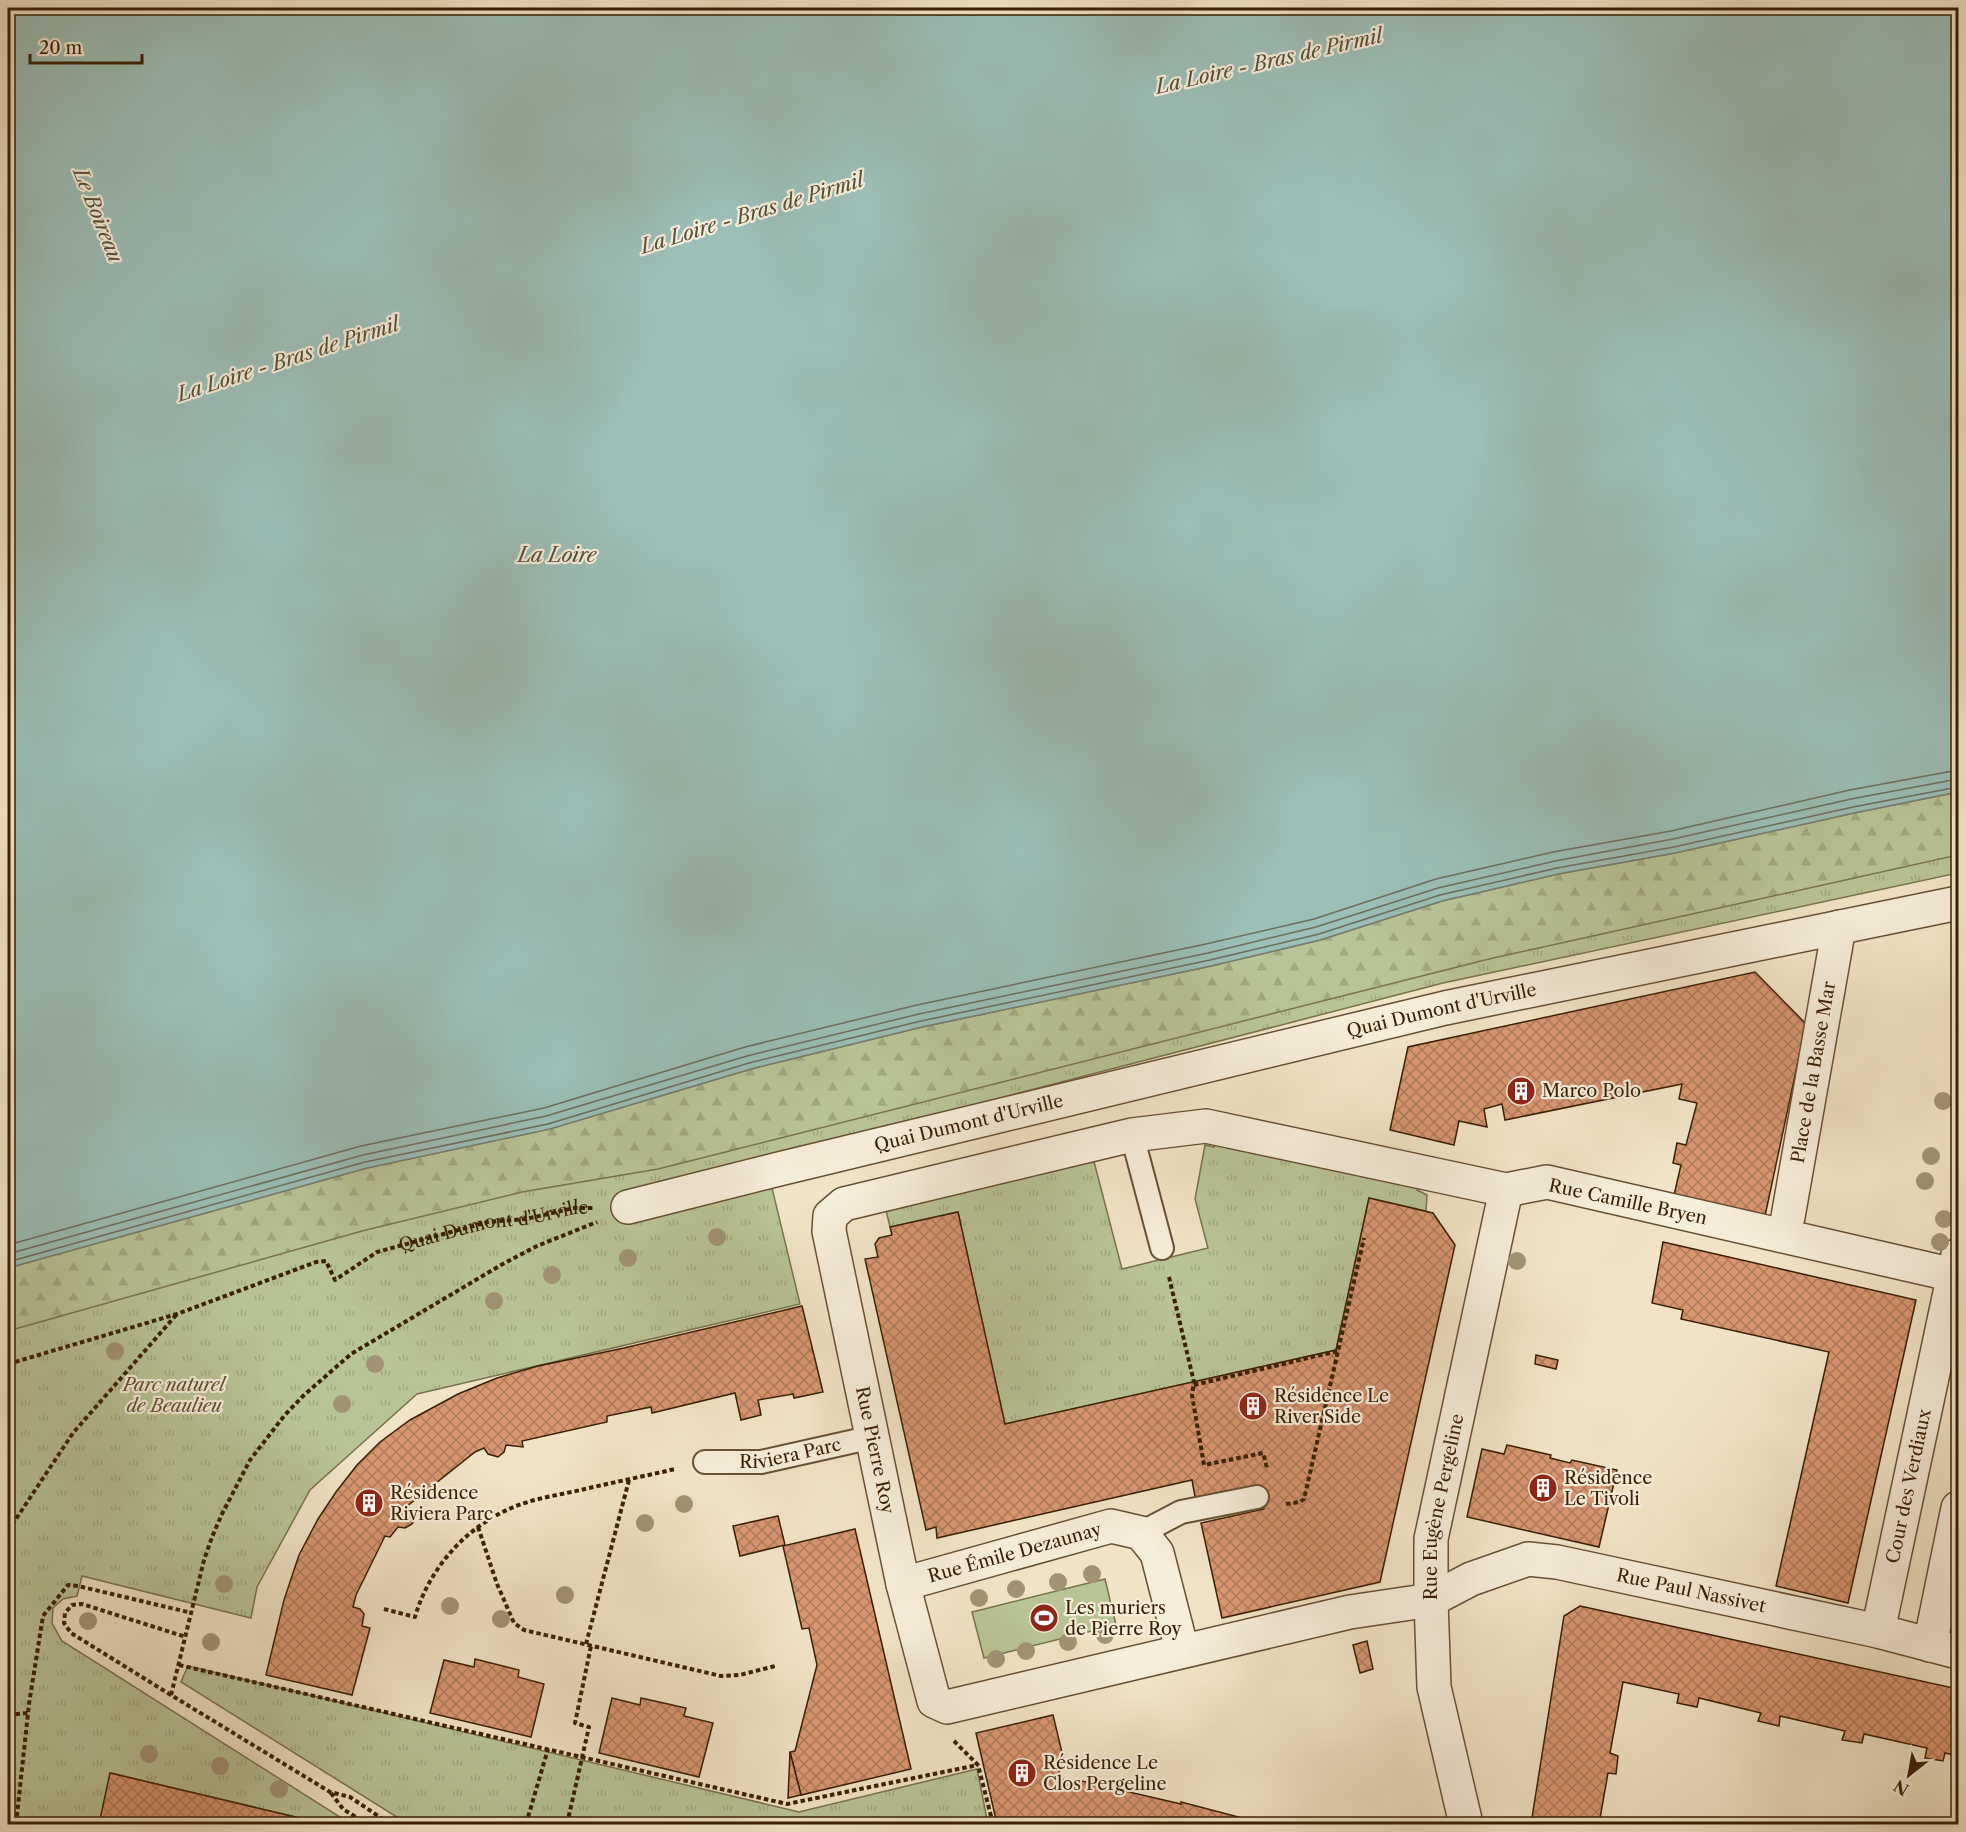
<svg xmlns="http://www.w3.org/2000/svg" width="1966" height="1832" viewBox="0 0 1966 1832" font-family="'Libre Caslon Text',serif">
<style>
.grass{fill:url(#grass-tufts);stroke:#79724d;stroke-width:1.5}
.forest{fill:url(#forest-firs);stroke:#79724d;stroke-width:1.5}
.pitch{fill:#b9c496;stroke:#79724d;stroke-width:1.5}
.water{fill:#9bbeb6;stroke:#747e6f;stroke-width:1.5}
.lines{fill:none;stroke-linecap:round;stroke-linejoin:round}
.shore{stroke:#6a6e5d;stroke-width:1.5}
.building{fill:url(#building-cross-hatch);stroke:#391f04;stroke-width:1.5}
.service-casing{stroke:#675034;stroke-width:26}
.pedestrian-casing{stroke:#675034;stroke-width:36}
.minor-casing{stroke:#675034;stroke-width:36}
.path{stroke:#391f04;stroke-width:4;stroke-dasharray:4.5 3;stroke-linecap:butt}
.service{stroke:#f6edda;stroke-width:22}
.pedestrian{stroke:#f6edda;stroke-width:33}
.minor{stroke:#f6edda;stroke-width:33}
.tree{fill:#a19374}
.labels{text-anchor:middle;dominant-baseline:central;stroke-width:4.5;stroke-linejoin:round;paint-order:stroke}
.street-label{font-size:18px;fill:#391f04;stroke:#f6edda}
.poi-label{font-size:18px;fill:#391f04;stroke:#f6edda;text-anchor:start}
.park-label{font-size:18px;font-style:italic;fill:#5f5130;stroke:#f6edda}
.water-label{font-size:20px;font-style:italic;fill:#564f39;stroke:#f6edda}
</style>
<defs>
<pattern id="grass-tufts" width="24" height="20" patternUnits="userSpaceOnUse" patternTransform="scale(1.5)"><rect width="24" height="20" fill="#b9c496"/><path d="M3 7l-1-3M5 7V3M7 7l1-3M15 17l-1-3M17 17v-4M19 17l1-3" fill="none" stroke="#a0a880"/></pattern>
<pattern id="forest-firs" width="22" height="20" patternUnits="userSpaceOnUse" patternTransform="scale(1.5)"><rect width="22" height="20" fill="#b9c496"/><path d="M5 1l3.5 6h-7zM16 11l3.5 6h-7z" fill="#a0a880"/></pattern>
<pattern id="building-cross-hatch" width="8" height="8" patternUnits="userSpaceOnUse" patternTransform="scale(1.5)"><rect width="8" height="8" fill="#d89671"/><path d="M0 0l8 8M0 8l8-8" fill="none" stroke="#b07a5b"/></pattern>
</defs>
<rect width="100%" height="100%" fill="#f1e4c6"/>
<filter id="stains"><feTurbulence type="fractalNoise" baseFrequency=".00333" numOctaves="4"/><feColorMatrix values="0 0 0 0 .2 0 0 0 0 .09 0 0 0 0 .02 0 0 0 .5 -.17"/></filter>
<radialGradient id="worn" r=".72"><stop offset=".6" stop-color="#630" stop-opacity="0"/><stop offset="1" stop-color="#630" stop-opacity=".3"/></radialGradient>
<g class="grass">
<polygon points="1958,792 1958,873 1443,983 765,1159 800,1304 417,1394 310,1490 257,1587 251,1618 82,1576 77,1596 63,1599 53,1608 52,1623 62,1641 351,1824 325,1824 111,1773 99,1824 8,1824 8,1268 751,1069 1119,985 1211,966 1442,901 1558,874 1675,853"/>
<polygon points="1217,1136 1419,1183 1417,1190 1427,1195 1426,1211 1369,1198 1336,1350 1005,1424 958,1212 890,1227 885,1206 1093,1158 1122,1269 1208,1248 1195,1199 1205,1145 1214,1147"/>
<polygon points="188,1666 799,1812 977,1769 988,1824 408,1824 181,1682"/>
</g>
<polygon class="forest" points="1958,792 1958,855 1489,959 658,1169 522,1192 362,1231 8,1331 8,1268 367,1168 549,1129 751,1069 922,1027 1211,966 1320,940 1442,901 1558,874 1675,853 1854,813"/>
<polygon class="pitch" points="1105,1579 1116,1625 984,1658 972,1612"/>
<polygon class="water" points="8,8 1958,8 1958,792 1854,813 1675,853 1558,874 1442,901 1320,940 1211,966 922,1027 751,1069 550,1129 367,1168 8,1268"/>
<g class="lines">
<g class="shore">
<polyline points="8,1245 361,1146 544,1108 745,1047 917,1005 1206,944 1314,919 1436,879 1553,852 1671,831 1850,790 1958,770"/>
<polyline points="8,1254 363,1155 546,1116 747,1056 919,1014 1208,953 1316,927 1438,888 1555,861 1673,839 1851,799 1958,779"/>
<polyline points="8,1262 365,1162 548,1124 749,1063 921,1021 1210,960 1319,934 1440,895 1557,868 1674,847 1853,807 1958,787"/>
</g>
</g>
<g class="building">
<polygon points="1755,972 1806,1024 1765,1216 1674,1195 1681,1165 1673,1163 1677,1143 1686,1145 1697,1103 1679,1099 1682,1084 1505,1120 1502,1104 1484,1109 1487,1127 1459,1121 1454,1145 1390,1130 1408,1047"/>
<polygon points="1369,1198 1433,1213 1455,1245 1380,1582 1222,1618 1201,1523 1264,1509 1259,1487 1196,1502 1192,1480 937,1538 936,1527 926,1530 865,1259 878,1257 875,1244 879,1238 892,1235 890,1227 958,1212 1005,1424 1336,1350"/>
<polygon points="1663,1242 1916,1300 1848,1603 1776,1586 1829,1352 1681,1319 1683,1310 1652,1303"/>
<polygon points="802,1306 823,1392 794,1398 793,1394 758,1400 761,1415 741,1420 735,1393 652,1413 651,1407 607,1416 607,1422 522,1441 523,1447 506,1445 504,1452 498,1457 488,1454 484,1448 475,1452 406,1507 411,1509 414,1514 414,1521 412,1524 405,1528 398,1527 390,1537 385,1536 356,1595 353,1607 360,1609 364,1614 362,1626 370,1628 352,1695 266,1675 284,1600 299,1555 318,1519 336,1492 357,1465 380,1442 410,1420 458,1394 497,1378 538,1366 624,1348"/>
<polygon points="1536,1355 1558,1360 1556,1369 1535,1364"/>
<polygon points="1507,1445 1551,1455 1550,1458 1570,1463 1572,1460 1617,1470 1599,1547 1467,1517 1482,1449 1504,1454"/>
<polygon points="778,1516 785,1545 740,1556 733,1526"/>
<polygon points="855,1529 911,1769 801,1795 790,1752 795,1751 817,1665 809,1628 802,1629 783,1546"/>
<polygon points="1580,1606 1958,1689 1958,1756 1945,1753 1943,1761 1925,1758 1927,1748 1864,1734 1862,1743 1842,1740 1845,1731 1780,1716 1779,1726 1758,1721 1761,1713 1699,1698 1697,1707 1677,1703 1679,1694 1623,1682 1610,1753 1618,1756 1616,1774 1608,1773 1599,1824 1531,1824 1564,1616"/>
<polygon points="1367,1641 1373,1669 1360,1673 1353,1645"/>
<polygon points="475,1659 519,1670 518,1677 544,1684 531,1737 430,1713 444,1660 474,1667"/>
<polygon points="612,1698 640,1705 641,1698 686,1708 684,1716 713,1723 699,1777 599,1753"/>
<polygon points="1053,1715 1065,1765 1058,1766 1061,1779 1081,1783 1082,1781 1181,1804 1181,1802 1265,1824 997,1824 976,1733"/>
<polygon points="790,1752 801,1795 788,1798"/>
<polygon points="110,1773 325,1824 99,1824"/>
</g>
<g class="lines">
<g class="service-casing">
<g id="service">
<polyline points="1132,1135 1162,1248"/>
<path id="s2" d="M705,1462H761L873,1437"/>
<polyline points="1141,1533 1181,1512 1257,1497"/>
</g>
</g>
<g class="pedestrian-casing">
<g id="pedestrian">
<path id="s3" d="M628,1207L779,1169L1445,1008L1958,903"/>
<path id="s4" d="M1788,1217L1839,927"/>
</g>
</g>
<g class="minor-casing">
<g id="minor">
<path id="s5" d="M1954,1275L1547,1182L1506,1190L1206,1126L1132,1135L844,1204L830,1216L829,1231L903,1584L934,1701L947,1707L1350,1612L1431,1600L1471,1579L1528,1559L1557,1562L1878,1631L1958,1652"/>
<path id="s6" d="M903,1584L1111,1526L1141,1533L1157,1553L1182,1650"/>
<path id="s7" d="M1878,1631L1958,1255"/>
<polyline points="1930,1645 1958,1508"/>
<path id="s8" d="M1466,1824L1434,1687L1431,1600V1539L1506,1190"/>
</g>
</g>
<g class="path">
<polyline points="1169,1277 1194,1382 1192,1395 1204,1465 1263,1453 1267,1468"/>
<path id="s1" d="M8,1364L177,1314L316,1262L326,1261L335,1280L377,1252L488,1222L526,1219L574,1208H594"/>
<polyline points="1194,1385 1338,1351"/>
<polyline points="1286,1504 1300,1502 1304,1499 1364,1238"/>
<polyline points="478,1527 497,1584 514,1623 524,1630 721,1676 740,1675 775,1666"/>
<polyline points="8,1531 73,1433 177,1314"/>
<path d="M384,1609L415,1617C429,1569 464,1529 509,1509C533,1498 560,1495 585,1489C615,1482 645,1476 675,1469"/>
<polyline points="586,1644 629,1480"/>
<polyline points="179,1665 787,1804 978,1765"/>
<polyline points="171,1695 71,1633 64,1623 65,1613 72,1605 82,1604 186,1637"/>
<polyline points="8,1715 28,1713"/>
<polyline points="954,1741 978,1765 993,1824"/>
<polyline points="331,1793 343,1809 367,1824"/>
<polyline points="16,1824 29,1704 43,1616 68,1585 78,1586 192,1613"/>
<polyline points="390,1824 350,1797 330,1792 171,1695 204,1560 212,1537 222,1514 250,1460 284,1416 303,1396 351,1354 501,1265 537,1246 597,1222"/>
<polyline points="526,1824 548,1749"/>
<polyline points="567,1824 589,1727 575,1723 591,1646"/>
</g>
<use href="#service" class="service"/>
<use href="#pedestrian" class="pedestrian"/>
<use href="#minor" class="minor"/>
</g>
<g class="tree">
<circle cx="1943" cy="1101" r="9"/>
<circle cx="1931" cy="1156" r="9"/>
<circle cx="1925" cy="1181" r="9"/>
<circle cx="1944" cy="1219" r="9"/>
<circle cx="717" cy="1237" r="9"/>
<circle cx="1940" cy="1242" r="9"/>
<circle cx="628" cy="1258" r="9"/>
<circle cx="1517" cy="1261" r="9"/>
<circle cx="552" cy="1275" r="9"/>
<circle cx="494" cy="1301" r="9"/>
<circle cx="115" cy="1351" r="9"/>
<circle cx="375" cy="1364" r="9"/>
<circle cx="342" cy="1404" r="9"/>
<circle cx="684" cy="1504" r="9"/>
<circle cx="645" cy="1523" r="9"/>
<circle cx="1092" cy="1574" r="9"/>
<circle cx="1058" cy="1582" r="9"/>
<circle cx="224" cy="1584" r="9"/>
<circle cx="1016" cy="1589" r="9"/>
<circle cx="565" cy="1595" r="9"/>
<circle cx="979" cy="1598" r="9"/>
<circle cx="450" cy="1606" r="9"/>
<circle cx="501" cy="1619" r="9"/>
<circle cx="88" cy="1621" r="9"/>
<circle cx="1105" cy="1635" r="9"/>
<circle cx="211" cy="1642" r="9"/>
<circle cx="1068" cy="1642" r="9"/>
<circle cx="1026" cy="1651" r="9"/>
<circle cx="996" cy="1659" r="9"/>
<circle cx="149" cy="1754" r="9"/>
<circle cx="220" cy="1766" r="9"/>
<circle cx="279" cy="1789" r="9"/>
</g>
<defs>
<g id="building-disc" transform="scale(1.5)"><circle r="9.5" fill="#8f2418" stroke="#f6edda"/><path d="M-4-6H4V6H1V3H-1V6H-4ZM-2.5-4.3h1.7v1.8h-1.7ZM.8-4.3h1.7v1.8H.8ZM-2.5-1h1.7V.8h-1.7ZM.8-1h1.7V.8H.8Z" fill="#fff"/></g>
<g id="stadium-disc" transform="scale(1.5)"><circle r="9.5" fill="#8f2418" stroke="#f6edda"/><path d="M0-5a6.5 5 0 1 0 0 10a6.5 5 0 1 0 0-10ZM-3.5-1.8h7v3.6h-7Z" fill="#fff"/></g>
</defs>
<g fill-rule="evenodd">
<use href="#building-disc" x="1521" y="1091"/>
<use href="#building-disc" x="1253" y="1406"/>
<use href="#building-disc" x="1543" y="1488"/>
<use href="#building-disc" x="369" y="1503"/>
<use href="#stadium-disc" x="1044" y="1618"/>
<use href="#building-disc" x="1022" y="1773"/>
</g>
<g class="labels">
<g class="street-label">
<text stroke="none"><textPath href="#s3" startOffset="837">Quai Dumont d'Urville</textPath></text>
<text stroke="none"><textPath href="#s4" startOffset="147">Place de la Basse Mar</textPath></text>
<text stroke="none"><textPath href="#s3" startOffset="351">Quai Dumont d'Urville</textPath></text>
<text transform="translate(1628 1202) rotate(12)">Rue Camille Bryen</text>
<text stroke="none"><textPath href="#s1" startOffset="526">Quai Dumont d'Urville</textPath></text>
<text stroke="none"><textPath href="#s5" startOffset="1394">Rue Pierre Roy</textPath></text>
<text stroke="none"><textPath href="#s2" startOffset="86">Riviera Parc</textPath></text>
<text stroke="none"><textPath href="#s7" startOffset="148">Cour des Verdiaux</textPath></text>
<text stroke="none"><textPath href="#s8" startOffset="322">Rue Eugène Pergeline</textPath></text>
<text stroke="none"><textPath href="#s6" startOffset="116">Rue Émile Dezaunay</textPath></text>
<text stroke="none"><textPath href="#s5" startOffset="2434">Rue Paul Nassivet</textPath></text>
</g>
<g class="poi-label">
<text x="1542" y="1091">Marco Polo</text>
<text x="1274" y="1396">Résidence Le<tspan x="1274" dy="21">River Side</tspan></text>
<text x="1564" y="1478">Résidence<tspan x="1564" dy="21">Le Tivoli</tspan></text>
<text x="390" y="1493">Résidence<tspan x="390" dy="21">Riviera Parc</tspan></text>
<text x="1065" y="1608">Les muriers<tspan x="1065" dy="21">de Pierre Roy</tspan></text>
<text x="1043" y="1763">Résidence Le<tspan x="1043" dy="21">Clos Pergeline</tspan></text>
</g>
<g class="park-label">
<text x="174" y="1385">Parc naturel<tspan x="174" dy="21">de Beaulieu</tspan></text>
</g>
<g class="water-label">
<text transform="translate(1269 61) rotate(-13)">La Loire - Bras de Pirmil</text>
<text transform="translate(752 213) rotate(-17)">La Loire - Bras de Pirmil</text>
<text transform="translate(98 215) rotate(68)">Le Boireau</text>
<text transform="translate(288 359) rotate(-18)">La Loire - Bras de Pirmil</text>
<text x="557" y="555">La Loire</text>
</g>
</g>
<rect width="1966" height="1832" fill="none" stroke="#f1e4c6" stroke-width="30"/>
<rect x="9" y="9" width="1948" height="1814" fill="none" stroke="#391f04" stroke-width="3"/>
<rect x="15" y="15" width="1936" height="1802" fill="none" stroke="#391f04" stroke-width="1.5"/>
<g transform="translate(1909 1775) rotate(211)" stroke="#f6edda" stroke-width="4.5" paint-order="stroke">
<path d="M0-4.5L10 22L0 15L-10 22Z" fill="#391f04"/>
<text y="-9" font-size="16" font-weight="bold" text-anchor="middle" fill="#391f04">N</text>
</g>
<path d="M30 54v9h112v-9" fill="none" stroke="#391f04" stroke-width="3"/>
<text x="39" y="54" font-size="18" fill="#391f04" stroke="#f6edda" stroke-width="4.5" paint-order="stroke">20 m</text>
<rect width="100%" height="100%" filter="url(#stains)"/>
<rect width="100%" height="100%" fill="url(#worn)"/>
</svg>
